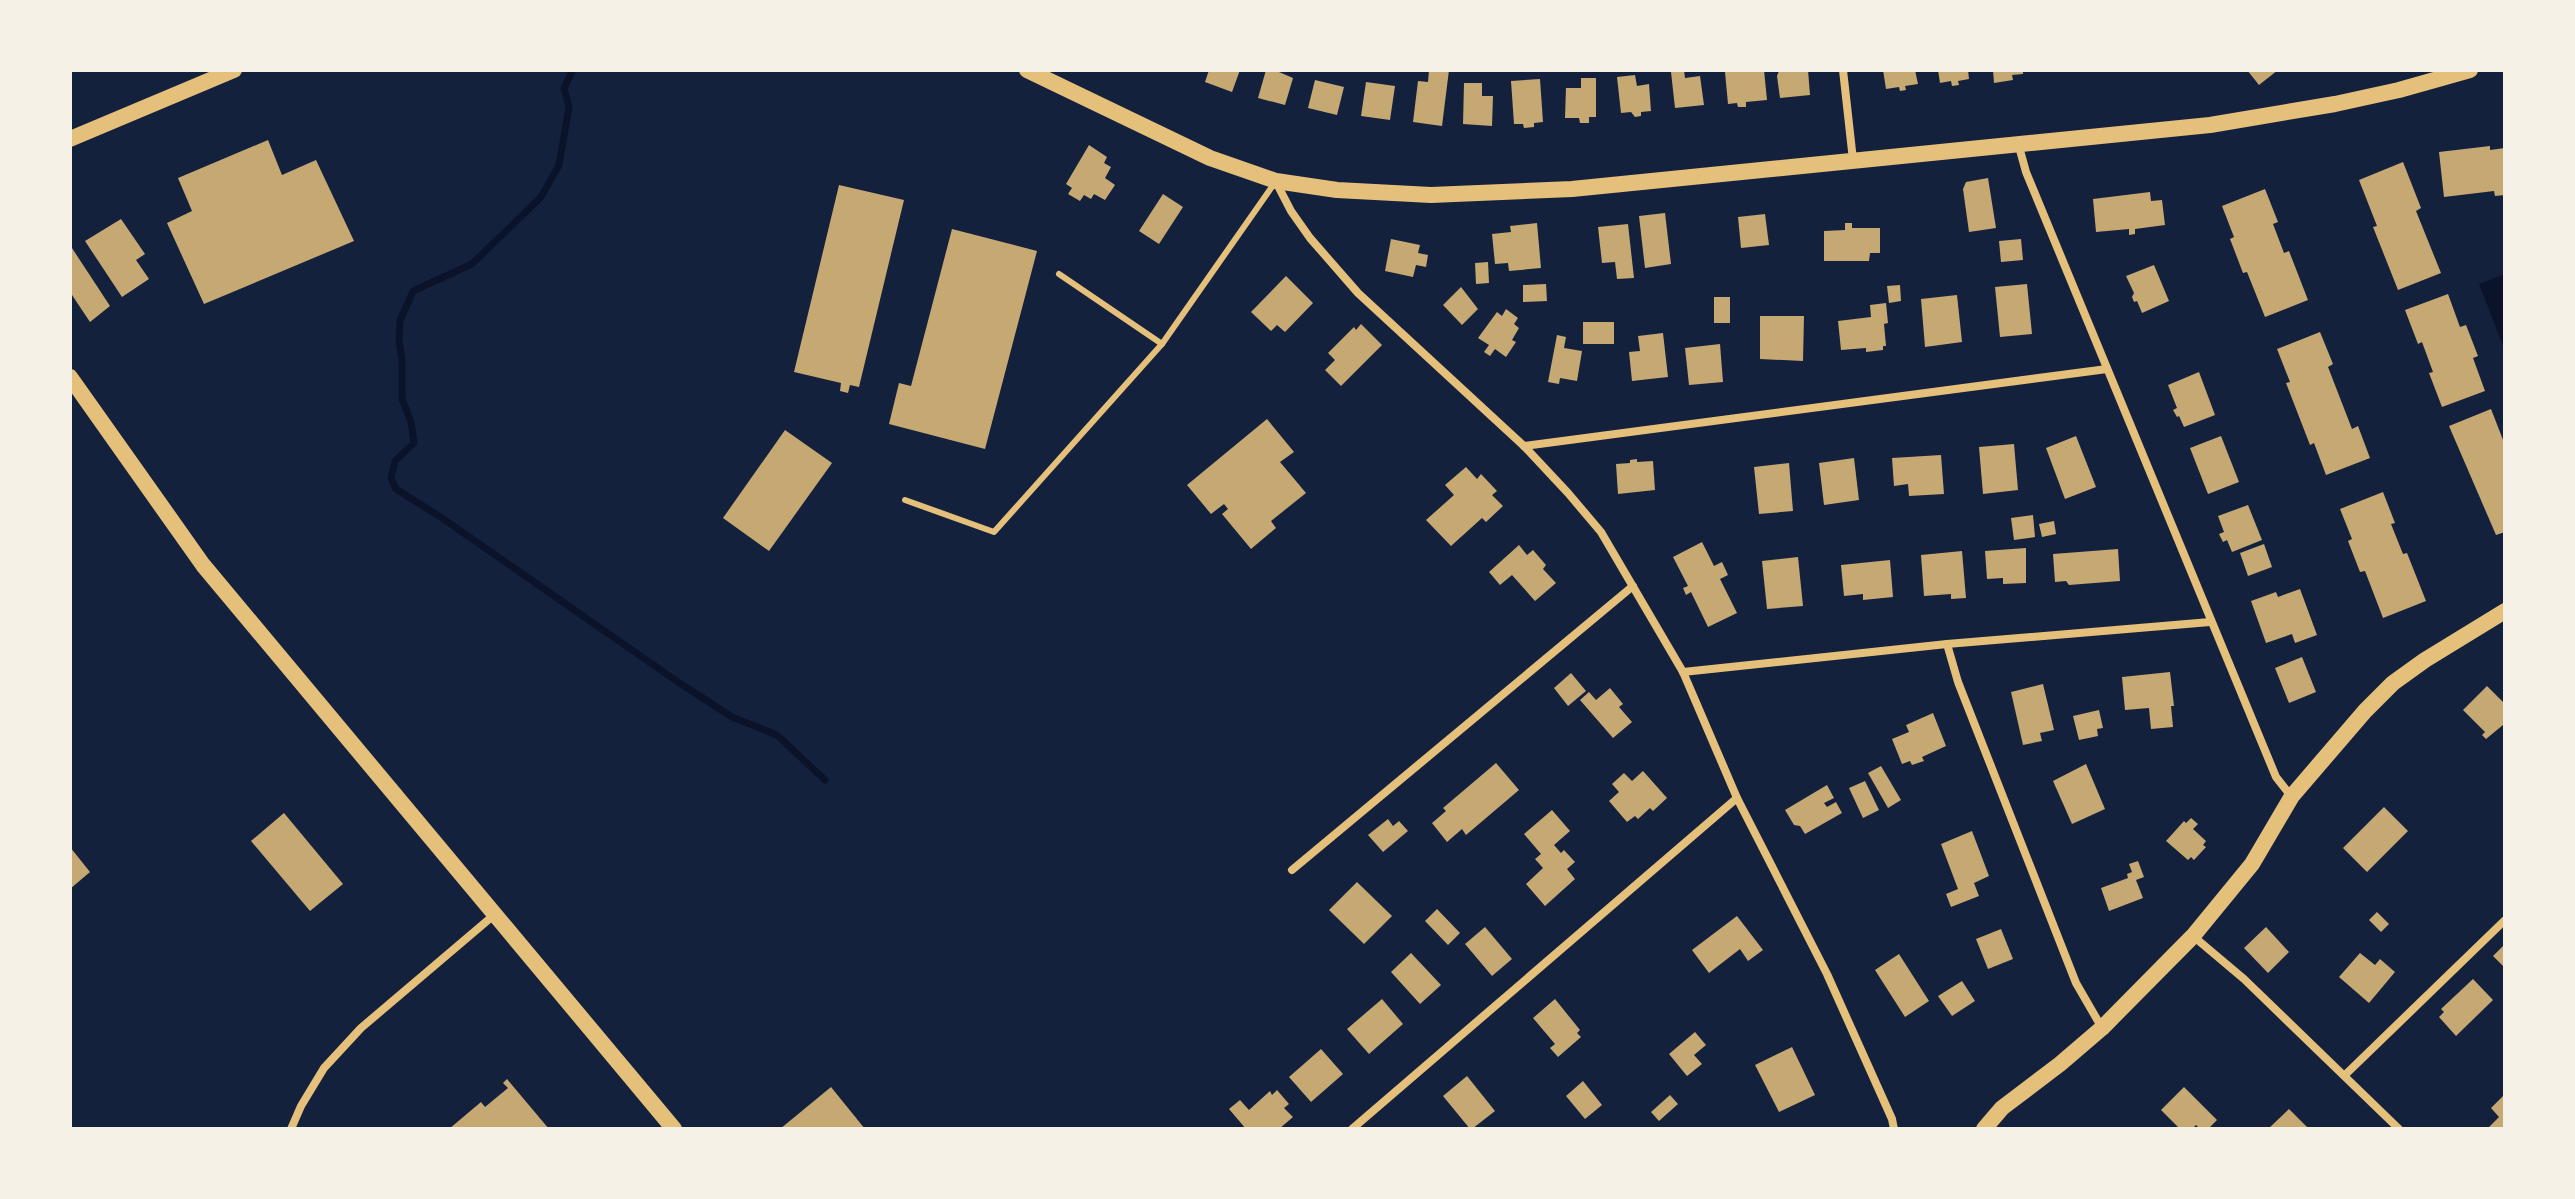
<svg xmlns="http://www.w3.org/2000/svg" width="2575" height="1199" viewBox="0 0 2575 1199" font-family="Barlow,sans-serif">
<style>
.water{fill:#0b132b}
.lines{fill:none;stroke-linecap:round;stroke-linejoin:round}
.stream{stroke:#0b132b;stroke-width:7}
.building{fill:#c6a872}
.service{stroke:#e5c07b;stroke-width:6}
.minor{stroke:#e5c07b;stroke-width:8}
.secondary{stroke:#e5c07b;stroke-width:16}
</style>
<rect width="100%" height="100%" fill="#14213d"/>
<polygon class="water" points="2505,274 2505,351 2479,284"/>
<g class="lines">
<polyline class="stream" points="573,70 564,88 569,107 559,165 541,197 472,264 413,291 400,321 399,341 402,361 402,399 411,422 414,443 395,461 391,478 396,489 442,518 678,682 732,717 777,735 825,780"/>
</g>
<g class="building">
<polygon points="1209,70 1240,70 1232,92 1205,82"/>
<polygon points="1266,70 1279,72 1293,78 1285,105 1258,98"/>
<polygon points="1429,70 1449,70 1442,126 1413,122 1418,81 1428,82"/>
<polygon points="1684,70 1685,78 1700,76 1704,105 1675,108 1671,72"/>
<polygon points="1739,70 1764,70 1767,100 1746,102 1746,107 1738,107 1737,103 1728,104 1725,72"/>
<polygon points="1808,70 1810,95 1780,98 1777,76 1779,71"/>
<polygon points="1883,70 1915,70 1918,84 1905,86 1906,90 1900,91 1899,87 1886,89"/>
<polygon points="1938,70 1968,70 1969,79 1958,81 1959,85 1952,86 1951,81 1940,83"/>
<polygon points="1993,70 2023,70 2023,74 2012,75 2013,80 1994,83"/>
<polygon points="2247,70 2278,70 2259,85"/>
<polygon points="1635,75 1637,86 1649,84 1651,111 1641,112 1641,116 1635,117 1631,112 1621,113 1617,77"/>
<polygon points="1581,78 1596,78 1596,117 1589,117 1589,123 1580,123 1579,118 1565,118 1566,88 1581,88"/>
<polygon points="1540,79 1543,122 1534,123 1534,127 1524,128 1523,124 1514,124 1511,81"/>
<polygon points="1315,80 1344,87 1337,115 1308,108"/>
<polygon points="1366,82 1395,86 1390,120 1361,116"/>
<polygon points="1464,83 1482,83 1482,96 1493,96 1492,126 1463,124"/>
<polygon points="268,140 282,175 316,160 354,241 204,304 167,223 192,211 178,178"/>
<polygon points="1089,145 1107,157 1104,163 1111,167 1105,178 1115,185 1105,200 1094,194 1091,199 1084,195 1080,201 1068,194 1072,188 1066,184"/>
<polygon points="2490,146 2490,150 2505,148 2505,195 2495,196 2494,191 2444,197 2439,152"/>
<polygon points="2403,162 2421,208 2416,211 2441,273 2398,290 2373,227 2377,226 2359,180"/>
<polygon points="1988,178 1996,228 1969,232 1963,189 1966,182"/>
<polygon points="839,185 904,200 859,387 850,385 848,393 840,391 841,383 794,372"/>
<polygon points="2265,189 2278,222 2273,224 2284,253 2289,251 2308,300 2265,317 2247,272 2243,273 2230,239 2234,237 2222,206"/>
<polygon points="2150,192 2151,201 2162,200 2165,225 2135,229 2135,234 2129,235 2129,229 2096,232 2093,199"/>
<polygon points="1163,194 1183,207 1159,244 1139,231"/>
<polygon points="1665,213 1671,264 1645,268 1639,216"/>
<polygon points="1765,214 1769,245 1741,248 1738,217"/>
<polygon points="121,219 145,254 136,260 149,279 122,297 85,241"/>
<polygon points="1537,223 1541,268 1509,271 1508,263 1495,264 1492,234 1511,232 1510,226"/>
<polygon points="1845,223 1852,223 1852,228 1880,228 1880,253 1870,253 1869,261 1824,261 1824,231 1845,230"/>
<polygon points="1628,224 1634,278 1617,279 1615,262 1602,263 1598,227"/>
<polygon points="952,229 1037,251 985,449 889,424 899,383 911,386"/>
<polygon points="1391,239 1420,245 1418,253 1428,255 1426,267 1416,265 1413,277 1385,271"/>
<polygon points="2021,239 2023,260 2001,262 1999,241"/>
<polygon points="70,245 110,306 90,322 70,292"/>
<polygon points="1488,262 1489,283 1476,284 1475,263"/>
<polygon points="2154,265 2169,301 2142,313 2137,301 2134,302 2132,297 2134,293 2126,276"/>
<polygon points="1286,276 1313,303 1285,332 1277,325 1271,331 1251,312"/>
<polygon points="1546,284 1547,301 1523,302 1523,285"/>
<polygon points="2027,284 2032,334 2000,337 1995,287"/>
<polygon points="1900,285 1901,301 1889,303 1887,286"/>
<polygon points="1461,287 1478,309 1462,325 1443,305"/>
<polygon points="2448,294 2460,327 2466,325 2478,356 2473,358 2485,391 2442,407 2429,373 2433,372 2422,342 2418,344 2405,310"/>
<polygon points="1957,295 1962,342 1925,347 1921,299"/>
<rect x="1714" y="297" width="16" height="26"/>
<polygon points="1886,303 1888,323 1884,324 1886,346 1883,346 1883,350 1866,352 1866,348 1841,350 1838,321 1871,317 1870,305"/>
<polygon points="1506,309 1518,318 1514,324 1519,328 1512,340 1516,342 1506,357 1495,349 1490,356 1484,352 1489,345 1478,338 1497,312 1502,316"/>
<polygon points="1760,316 1804,316 1803,361 1760,359"/>
<rect x="1583" y="322" width="31" height="22"/>
<polygon points="1361,324 1382,345 1341,386 1325,370 1335,360 1328,353 1354,327 1356,330"/>
<polygon points="2320,332 2333,364 2328,367 2352,429 2358,426 2370,458 2326,475 2314,443 2310,445 2286,383 2290,382 2277,349"/>
<polygon points="1663,333 1668,377 1632,381 1629,352 1640,351 1638,336"/>
<polygon points="1557,335 1566,337 1564,348 1582,351 1577,381 1560,378 1559,384 1548,382"/>
<polygon points="1720,344 1723,382 1689,385 1685,348"/>
<polygon points="2199,372 2215,415 2184,427 2179,416 2177,417 2173,410 2177,408 2168,385"/>
<polygon points="2491,409 2505,445 2505,532 2496,535 2449,426"/>
<polygon points="1267,419 1294,452 1280,462 1306,493 1271,521 1276,528 1251,549 1222,514 1228,509 1224,504 1211,514 1187,485"/>
<polygon points="785,430 832,463 769,551 723,518"/>
<polygon points="2076,436 2096,487 2065,499 2046,448"/>
<polygon points="2221,436 2239,482 2208,494 2190,448"/>
<polygon points="2014,444 2018,490 1983,494 1979,447"/>
<polygon points="1941,455 1944,494 1909,496 1908,484 1894,486 1892,458"/>
<polygon points="1854,458 1859,500 1824,505 1819,463"/>
<polygon points="1637,459 1637,462 1653,461 1655,490 1618,494 1616,464 1630,463 1630,460"/>
<polygon points="1789,463 1793,511 1759,514 1754,467"/>
<polygon points="1466,467 1477,479 1481,474 1497,491 1492,495 1503,506 1486,522 1482,518 1451,546 1426,520 1454,495 1445,485"/>
<polygon points="2383,492 2395,523 2391,524 2403,554 2407,553 2426,601 2383,618 2365,571 2360,572 2348,541 2352,539 2340,509"/>
<polygon points="2248,505 2262,540 2232,552 2227,540 2223,542 2219,534 2224,532 2218,516"/>
<polygon points="2033,515 2035,537 2014,540 2011,518"/>
<polygon points="2054,521 2056,534 2042,537 2039,524"/>
<polygon points="1702,542 1714,566 1722,562 1728,575 1720,579 1737,613 1708,627 1691,592 1686,595 1683,588 1688,586 1673,557"/>
<polygon points="2264,544 2272,567 2248,576 2240,553"/>
<polygon points="1519,545 1527,555 1533,550 1546,565 1543,569 1556,583 1535,601 1512,575 1500,585 1489,572"/>
<polygon points="2026,548 2026,583 2003,584 2003,578 1987,579 1985,551"/>
<polygon points="2118,549 2120,581 2069,585 2066,581 2055,582 2053,554"/>
<polygon points="1962,551 1966,598 1951,599 1951,594 1924,596 1921,555"/>
<polygon points="1798,557 1803,606 1767,609 1762,561"/>
<polygon points="1890,560 1893,597 1863,600 1863,594 1844,596 1841,565"/>
<polygon points="2300,589 2317,635 2295,643 2292,634 2266,643 2251,601 2276,592 2278,597"/>
<polygon points="2302,657 2316,692 2289,703 2275,668"/>
<polygon points="2170,672 2174,706 2171,706 2173,727 2151,729 2149,708 2125,710 2122,677"/>
<polygon points="1571,673 1586,691 1568,706 1554,688"/>
<polygon points="2043,684 2054,730 2040,733 2042,741 2023,745 2011,692"/>
<polygon points="2487,686 2505,704 2505,728 2503,725 2486,739 2482,735 2485,732 2463,710"/>
<polygon points="1610,688 1623,704 1619,707 1632,722 1613,738 1580,700 1589,692 1596,700"/>
<polygon points="2099,710 2103,728 2097,729 2098,736 2079,740 2073,716"/>
<polygon points="1933,713 1946,746 1922,757 1924,761 1912,765 1910,761 1902,764 1892,739 1909,732 1906,725"/>
<polygon points="1496,763 1519,790 1466,835 1462,829 1447,842 1432,823 1446,811 1443,808"/>
<polygon points="2086,764 2105,809 2072,824 2053,781"/>
<polygon points="1881,766 1901,800 1888,808 1868,773"/>
<polygon points="1643,771 1667,798 1653,811 1650,808 1638,819 1635,816 1627,822 1609,801 1619,792 1612,784 1624,773 1632,781"/>
<polygon points="1865,781 1879,810 1863,818 1849,788"/>
<polygon points="1827,785 1834,798 1824,803 1827,807 1836,802 1842,813 1805,834 1800,826 1794,825 1785,810"/>
<polygon points="2384,807 2408,831 2367,872 2343,848"/>
<polygon points="1552,810 1570,831 1554,845 1561,853 1564,850 1575,862 1567,869 1575,879 1545,906 1526,884 1543,868 1535,859 1541,854 1524,834"/>
<polygon points="284,813 343,884 310,911 251,841"/>
<polygon points="2191,818 2198,824 2193,829 2206,841 2203,845 2206,847 2194,860 2191,857 2188,860 2166,841 2184,821 2186,823"/>
<polygon points="1388,819 1393,826 1399,821 1408,831 1383,852 1368,835"/>
<polygon points="1972,831 1989,876 1974,883 1979,896 1951,907 1946,894 1958,889 1941,844"/>
<polygon points="70,847 90,872 70,889"/>
<polygon points="2138,861 2144,877 2136,880 2143,898 2109,911 2101,888 2128,878 2127,874 2132,872 2129,864"/>
<polygon points="1357,882 1392,916 1364,944 1329,910"/>
<polygon points="1437,909 1460,933 1448,945 1425,921"/>
<polygon points="2377,912 2389,924 2381,932 2369,920"/>
<polygon points="1737,916 1763,950 1748,961 1740,949 1709,973 1692,950"/>
<polygon points="1485,927 1512,959 1492,976 1465,944"/>
<polygon points="2266,927 2289,952 2268,973 2244,948"/>
<polygon points="2001,929 2013,959 1988,969 1976,939"/>
<polygon points="2505,944 2505,968 2493,956"/>
<polygon points="1411,953 1441,985 1420,1004 1391,972"/>
<polygon points="2360,953 2375,965 2380,959 2395,972 2369,1003 2339,977"/>
<polygon points="1899,954 1929,1001 1905,1017 1875,970"/>
<polygon points="2473,979 2493,1000 2456,1036 2439,1017 2444,1012 2441,1009"/>
<polygon points="1962,981 1975,1001 1952,1016 1938,996"/>
<polygon points="1382,999 1403,1024 1369,1054 1347,1029"/>
<polygon points="1555,999 1580,1030 1577,1033 1581,1037 1558,1057 1550,1048 1555,1044 1533,1018"/>
<polygon points="1695,1032 1706,1045 1694,1055 1702,1064 1687,1076 1669,1054"/>
<polygon points="1792,1047 1815,1095 1779,1112 1755,1065"/>
<polygon points="1321,1049 1343,1074 1311,1102 1289,1077"/>
<polygon points="1467,1076 1495,1111 1472,1129 1470,1129 1443,1096"/>
<polygon points="507,1079 549,1129 449,1129 481,1102 485,1107 508,1088 503,1083"/>
<polygon points="1583,1081 1602,1105 1585,1119 1566,1096"/>
<polygon points="831,1087 865,1129 780,1129"/>
<polygon points="2184,1087 2217,1120 2208,1129 2200,1129 2196,1125 2192,1129 2180,1129 2161,1110"/>
<polygon points="1277,1090 1289,1104 1284,1108 1293,1117 1279,1129 1246,1129 1229,1109 1240,1100 1249,1110 1270,1091 1272,1095"/>
<polygon points="2505,1094 2505,1129 2487,1129 2499,1117 2491,1108"/>
<polygon points="1670,1095 1678,1104 1659,1121 1651,1112"/>
<polygon points="2289,1109 2307,1127 2268,1129"/>
</g>
<g class="lines">
<g class="service">
<polyline points="1059,274 1162,344"/>
<polyline points="905,500 994,532 1162,344 1276,181"/>
</g>
<g class="minor">
<polyline points="1843,70 1853,160"/>
<polyline points="2018,143 2026,172 2276,777 2291,796"/>
<polyline points="1276,182 1291,211 1310,238 1358,293 1524,446 1568,493 1601,532 1683,672 1737,798 1827,974 1892,1119 1894,1129"/>
<polyline points="1524,446 2107,369"/>
<polyline points="1947,644 1958,682 2076,983 2102,1028"/>
<polyline points="1683,672 1947,644 2210,622"/>
<polyline points="1292,870 1633,586"/>
<polyline points="2193,936 2244,979 2399,1129"/>
<polyline points="2345,1075 2504,921"/>
<polyline points="291,1129 301,1106 324,1068 361,1028 494,915"/>
<polyline points="1352,1129 1737,798"/>
</g>
<g class="secondary">
<polyline points="1027,70 1210,158 1276,181 1337,190 1431,195 1572,189 2210,125 2335,104 2399,90 2470,70"/>
<polyline points="70,139 234,70"/>
<polyline points="70,377 203,565 674,1129"/>
<polyline points="1984,1129 2002,1108 2060,1064 2102,1028 2193,936 2252,864 2292,796 2365,711 2393,683 2425,660 2505,611"/>
</g>
</g>
<rect width="2575" height="1199" fill="none" stroke="#f6f1e7" stroke-width="144"/>
</svg>
